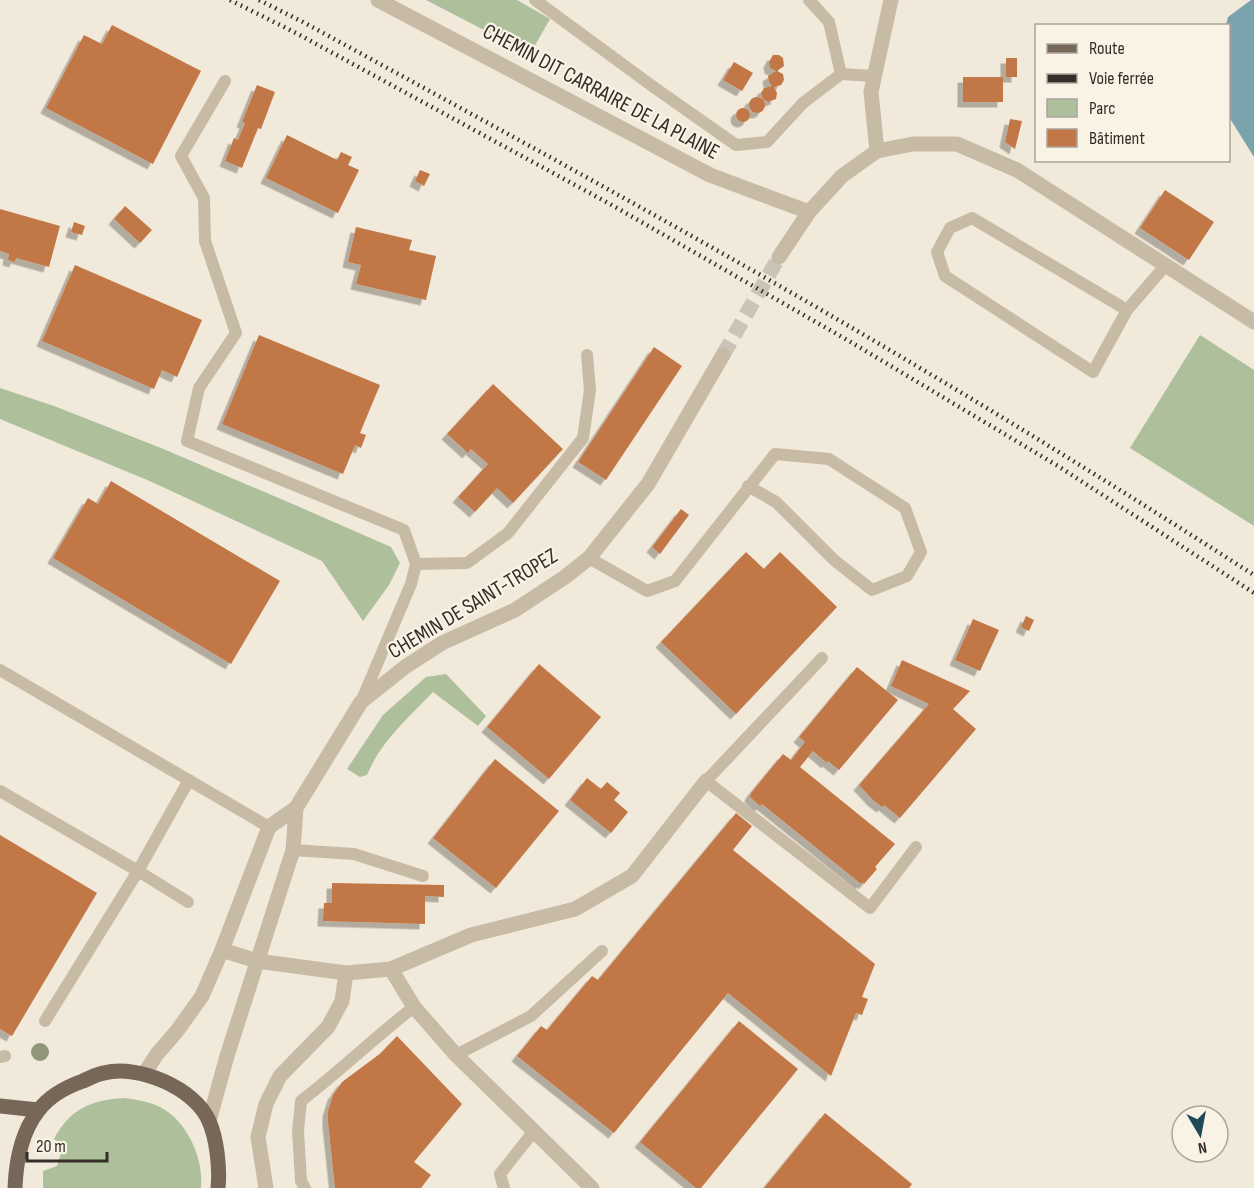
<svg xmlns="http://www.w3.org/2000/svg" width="1254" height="1188" viewBox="0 0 1254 1188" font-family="'Sofia Sans Condensed',sans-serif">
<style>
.green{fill:#adbf9b}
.water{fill:#7aa3ad}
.building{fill:#c27746;filter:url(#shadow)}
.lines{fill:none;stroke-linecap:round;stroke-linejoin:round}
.minor-tunnel{stroke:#cbc3b6;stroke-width:15;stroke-dasharray:15 8;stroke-linecap:butt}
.service{stroke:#c8bba6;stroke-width:12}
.minor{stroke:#c8bba6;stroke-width:15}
.primary{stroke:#766758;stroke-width:15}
.rail{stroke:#352d27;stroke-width:4.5;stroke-dasharray:1.5 4.5;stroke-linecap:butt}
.tree{fill:#8f967a}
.labels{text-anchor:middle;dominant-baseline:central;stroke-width:4.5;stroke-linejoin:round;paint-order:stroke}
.street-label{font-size:22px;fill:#352d27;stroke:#f9f3e6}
</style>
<defs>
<filter id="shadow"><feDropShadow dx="-5.5" dy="5.5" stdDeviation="0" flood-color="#0004"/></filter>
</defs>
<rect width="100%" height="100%" fill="#f1e9da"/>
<g class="green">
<polygon points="426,0 517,0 550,19 530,54"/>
<polygon points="1200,335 1254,370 1254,526 1130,448"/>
<polygon points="0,388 54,406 161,448 295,505 391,547 400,563 389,585 363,621 322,561 152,482 0,419"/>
<path d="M446,674L486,716L478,726L433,692C409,717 380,742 367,775L360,777L347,769L383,715L426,677Z"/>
<path d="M124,1098C138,1100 153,1102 165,1110C189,1125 204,1161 201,1188H43V1171L57,1166L63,1147L54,1139C70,1109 91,1100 124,1098Z"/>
</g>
<polygon class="water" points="1251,0 1254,0 1254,157 1229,117 1228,26 1226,25 1228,17"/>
<g class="building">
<polygon points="112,25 201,71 153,164 46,108 84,35 102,44"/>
<polygon points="773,55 779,55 783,58 784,66 777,71 783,74 784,80 781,85 774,87 777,93 776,99 768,102 763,99 761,93 764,88 772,86 769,82 768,76 776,71 770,68 769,62"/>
<rect x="1006" y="58" width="11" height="19"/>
<polygon points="734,62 753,73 742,91 723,80"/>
<rect x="963" y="77" width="40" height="25"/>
<polygon points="257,85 275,92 261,129 258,128 242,168 225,161 234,138 238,140 245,123 242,122"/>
<circle cx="757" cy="105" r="8"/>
<circle cx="743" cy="115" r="7"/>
<polygon points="1010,119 1022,121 1015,149 1005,142"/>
<polygon points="287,135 337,160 341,152 352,157 348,165 359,170 338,213 266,178"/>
<polygon points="420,170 430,174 424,186 415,181"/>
<polygon points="1165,190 1214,222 1189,260 1140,228"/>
<polygon points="125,206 152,230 140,243 114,219"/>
<polygon points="0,209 60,226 49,267 16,258 15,262 8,260 9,254 0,251"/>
<polygon points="74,222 85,226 82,235 71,232"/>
<polygon points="356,227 412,240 409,250 436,256 426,300 356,284 361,265 348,262"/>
<polygon points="75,265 202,320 177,377 162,370 154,389 42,341"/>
<polygon points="259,335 380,385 360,433 366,435 361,448 355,445 343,474 222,424"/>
<polygon points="654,347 682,366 606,480 578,462"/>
<polygon points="493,384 563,449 513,503 497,488 475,512 458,497 488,464 471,449 468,453 447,434"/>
<polygon points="111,481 280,581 231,664 53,558 88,498 98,504"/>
<polygon points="681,509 689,515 660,554 652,547"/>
<polygon points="746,552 764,569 780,552 837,607 736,714 661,642"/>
<polygon points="1026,616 1034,620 1029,631 1021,627"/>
<polygon points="973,619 999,630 980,671 955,660"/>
<polygon points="902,660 970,691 953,709 976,729 900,818 884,805 882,807 873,800 859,785 929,704 891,686"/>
<polygon points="539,664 601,717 549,779 487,727"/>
<polygon points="857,667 898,700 839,770 828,761 827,763 813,751 800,767 895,844 875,867 877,869 864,884 862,882 861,884 762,804 760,806 750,797 751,793 783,754 791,760 805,742 799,737"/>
<polygon points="495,759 559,811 496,888 433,838"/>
<polygon points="587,778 601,789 607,782 620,793 614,800 628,812 611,833 570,800"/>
<polygon points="736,813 752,826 733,850 875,964 862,997 868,999 862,1015 856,1013 831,1076 728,993 614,1133 517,1056 541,1026 547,1030 592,976 598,980"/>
<polygon points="0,835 97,893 12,1036 0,1029"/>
<polygon points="332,883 444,885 444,897 425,896 425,924 323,921 324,903 332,903"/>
<polygon points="739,1021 798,1069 701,1188 696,1188 640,1142"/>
<polygon points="397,1036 462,1104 414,1162 431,1175 421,1188 335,1188 328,1122 328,1111 333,1095 342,1082 381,1053"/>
<polygon points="825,1113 912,1184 909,1188 764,1188"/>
</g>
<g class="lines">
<polyline class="minor-tunnel" points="723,355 779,257"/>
<g class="service">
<polyline points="535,0 655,88 736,145 767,142 803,103 841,74 874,76"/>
<polyline points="809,0 829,22 841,74"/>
<polyline points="225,81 181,156 204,198 205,241 236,333 199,388 187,441 404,530 416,564 411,584 361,702"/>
<polyline points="1127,310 1093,372 945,276 937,252 950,228 972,218 1127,310 1165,266"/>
<polyline points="589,558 647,591 675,581 775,454 829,459 905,508 921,552 907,576 872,590 834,560 776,502 748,486"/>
<polyline points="416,564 467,563 508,533 583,438 590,390 587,355"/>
<polyline points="822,658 706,781 870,908 916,847"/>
<polyline points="0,670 269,827"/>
<polyline points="0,791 138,871 45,1021"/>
<polyline points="293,850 354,854 423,876"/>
<polyline points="188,902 138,871 189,780"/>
<polyline points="456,1055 531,1016 602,951"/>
<polyline points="0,1057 5,1056"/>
<path d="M305,1188L301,1181L298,1131L301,1101C340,1071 375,1037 414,1007"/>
<polyline points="504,1188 500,1174 534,1131"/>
</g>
<g class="minor">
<polyline points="378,0 710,175 809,212"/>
<polyline points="877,151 871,92 891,0"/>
<polyline points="779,257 809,212 842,176 877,151 913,144 957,144 1017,170 1254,322"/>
<polyline points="222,950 257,961 346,973 391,969 414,1007 456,1055 592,1188"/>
<polyline points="391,969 471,935 575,909 632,876 706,781"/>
<polyline points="144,1074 157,1054 177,1031 202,996 222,950 269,827 296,808 361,702 405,667 442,643 515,610 565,577 589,558 648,484 723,355"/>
<polyline points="209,1121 227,1056 293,850 296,808"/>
<polyline points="266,1188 258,1137 266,1104 280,1076 328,1027 342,1001 346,973"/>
</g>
<g class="primary">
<polyline points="0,1106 38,1110"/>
<path d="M15,1188C16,1161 21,1133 38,1111C49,1096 66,1087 83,1081C90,1078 97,1074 104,1073C138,1064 195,1088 209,1121C217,1139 220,1169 218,1188"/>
</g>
<g class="rail">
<polyline points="230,0 296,33 610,204 849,341 1058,466 1254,593"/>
<path d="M259,0L303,22C510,135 717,247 920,368C1033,435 1143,504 1254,575"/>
</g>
</g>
<circle class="tree" cx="40" cy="1052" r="9"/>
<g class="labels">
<g class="street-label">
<text transform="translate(601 92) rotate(28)">CHEMIN DIT CARRAIRE DE LA PLAINE</text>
<text transform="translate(473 604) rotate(-31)">CHEMIN DE SAINT-TROPEZ</text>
</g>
</g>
<rect x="1035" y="24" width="195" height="138" fill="#f9f3e6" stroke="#aba49a" stroke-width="1.5"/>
<rect x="1047" y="44" width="30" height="9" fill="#766758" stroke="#aba49a" stroke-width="1.5"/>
<text x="1089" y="54" font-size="18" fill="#352d27">Route</text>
<rect x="1047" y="74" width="30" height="9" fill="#352d27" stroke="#aba49a" stroke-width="1.5"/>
<text x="1089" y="84" font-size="18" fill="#352d27">Voie ferrée</text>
<rect x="1047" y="99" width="30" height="18" fill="#adbf9b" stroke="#aba49a" stroke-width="1.5"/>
<text x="1089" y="114" font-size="18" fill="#352d27">Parc</text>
<rect x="1047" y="129" width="30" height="18" fill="#c27746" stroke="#aba49a" stroke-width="1.5"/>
<text x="1089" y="144" font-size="18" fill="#352d27">Bâtiment</text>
<g transform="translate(1200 1134) rotate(170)"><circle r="28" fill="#f9f3e6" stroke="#aba49a" stroke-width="1.5"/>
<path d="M0-4.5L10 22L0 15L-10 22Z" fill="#1e4955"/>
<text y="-9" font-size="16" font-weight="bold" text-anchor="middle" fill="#352d27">N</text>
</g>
<path d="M27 1152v9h80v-9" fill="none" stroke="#352d27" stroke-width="3"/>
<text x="36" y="1152" font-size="18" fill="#352d27" stroke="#f9f3e6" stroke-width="4.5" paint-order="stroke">20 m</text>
</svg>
